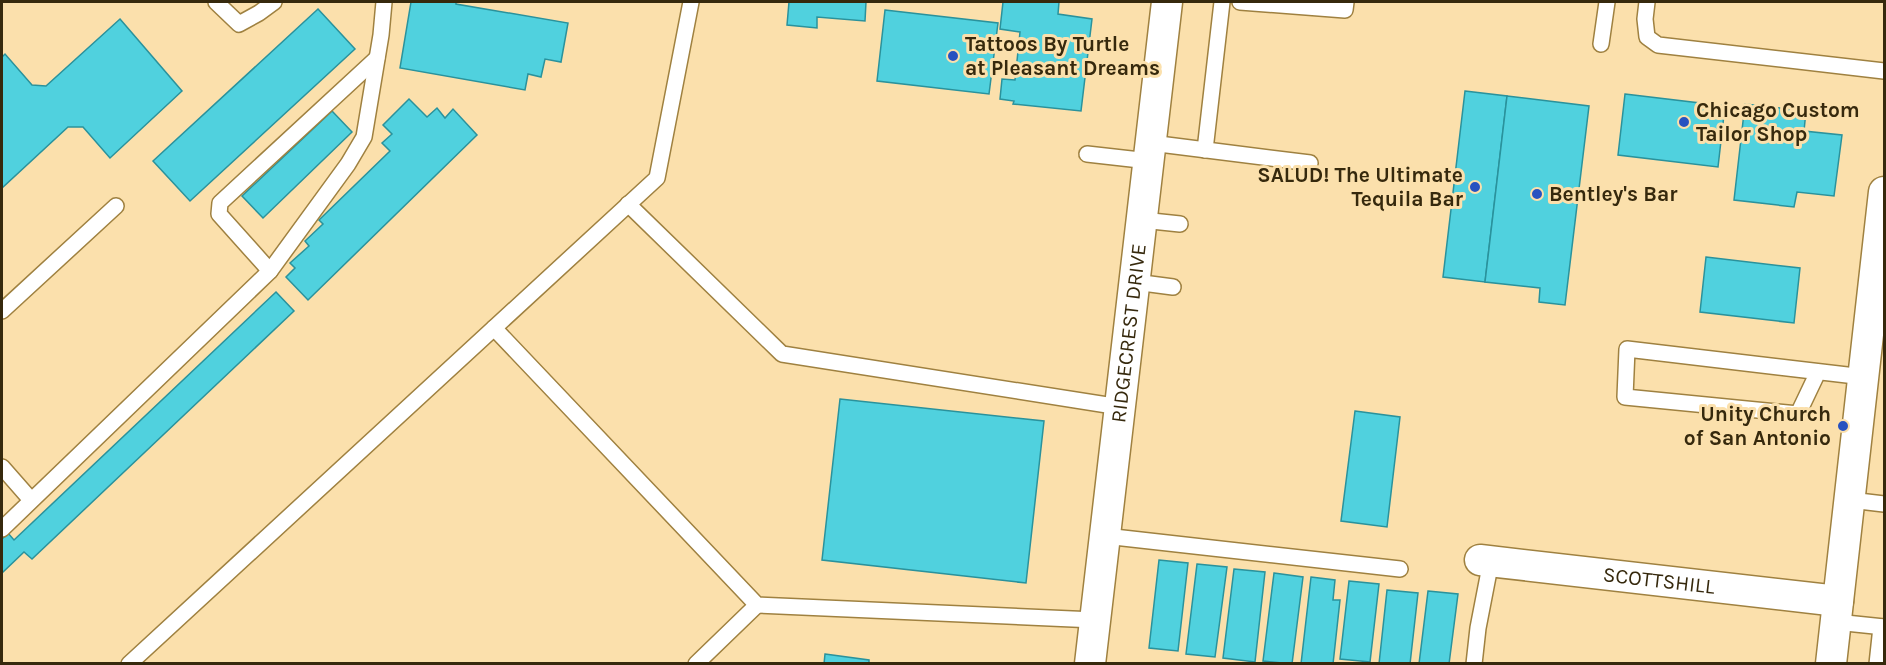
<svg xmlns="http://www.w3.org/2000/svg" width="1886" height="665" viewBox="0 0 1886 665" font-family="Karla,sans-serif">
<style>
.building{fill:#50d1de;stroke:#2a929c;stroke-width:1.5}
.lines{fill:none;stroke-linecap:round;stroke-linejoin:round}
.service-casing{stroke:#9f8140;stroke-width:18}
.minor-casing{stroke:#9f8140;stroke-width:33}
.service{stroke:#fff;stroke-width:15}
.minor{stroke:#fff;stroke-width:30}
.poi-dot{fill:#2752c0;stroke:#fbe0ac;stroke-width:2}
.labels{text-anchor:middle;dominant-baseline:central;stroke-width:6;stroke-linejoin:round;paint-order:stroke}
.poi-label{font-size:21px;font-weight:bold;fill:#36290d;stroke:#fbe0ac;text-anchor:start}
.street-label{font-size:21px;fill:#36290d;stroke:#fbe0ac}
</style>
<rect width="100%" height="100%" fill="#fbe0ac"/>
<g class="building">
<polygon points="411,2 456,2 456,4 568,23 561,62 545,59 541,77 528,74 525,90 400,68"/>
<polygon points="789,2 866,2 865,21 817,17 817,28 787,25"/>
<polygon points="1003,2 1059,2 1058,14 1092,19 1081,111 1013,104 1014,101 1000,99 1002,79 1015,80 1020,32 1000,29"/>
<polygon points="318,9 355,49 190,201 153,161"/>
<polygon points="885,10 998,23 989,94 877,81"/>
<polygon points="120,19 182,91 110,158 83,127 68,127 2,188 2,57 5,54 32,85 46,86"/>
<polygon points="1465,91 1507,96 1485,282 1443,277"/>
<polygon points="1625,94 1725,106 1718,167 1618,155"/>
<polygon points="1507,96 1589,106 1565,305 1539,302 1540,288 1485,282"/>
<polygon points="409,99 427,117 437,108 445,118 453,109 477,135 308,300 286,277 295,268 290,263 309,246 305,241 323,224 319,220 390,151 382,143 392,134 383,125"/>
<polygon points="1745,104 1806,111 1804,131 1842,135 1834,196 1797,192 1794,207 1734,200"/>
<polygon points="332,111 352,132 263,218 242,196"/>
<polygon points="1706,257 1800,268 1794,323 1700,312"/>
<polygon points="276,292 294,311 32,559 24,552 2,573 2,539 8,533 14,540"/>
<polygon points="840,399 1044,421 1026,583 822,560"/>
<polygon points="1355,411 1400,417 1387,527 1341,521"/>
<polygon points="1159,560 1188,563 1178,651 1149,648"/>
<polygon points="1197,564 1227,567 1215,657 1186,654"/>
<polygon points="1234,569 1265,572 1255,662 1223,658"/>
<polygon points="1274,573 1303,577 1292,664 1263,661"/>
<polygon points="1311,577 1335,580 1333,600 1340,600 1333,664 1301,664"/>
<polygon points="1349,581 1379,584 1370,662 1340,659"/>
<polygon points="1387,590 1418,593 1410,664 1379,664"/>
<polygon points="1428,591 1458,594 1449,664 1419,664"/>
<polygon points="825,654 869,660 869,664 824,664"/>
</g>
<g class="lines">
<g class="service-casing">
<g id="service">
<polyline points="216,2 239,24 259,13 274,2"/>
<polyline points="1240,2 1345,10 1346,2"/>
<polyline points="1647,2 1645,19 1647,37 1658,45 1884,71"/>
<polyline points="1601,44 1607,2"/>
<polyline points="1151,143 1310,163"/>
<polyline points="1205,150 1222,2"/>
<polyline points="1087,154 1149,161"/>
<polyline points="628,204 782,354 1120,407"/>
<polyline points="1142,220 1180,224"/>
<polyline points="270,271 219,214 220,203 377,58"/>
<polyline points="1135,282 1173,287"/>
<polyline points="2,311 116,206"/>
<polyline points="494,328 757,605 1095,620"/>
<polyline points="1818,372 1798,414 1625,397 1627,349 1864,377"/>
<polyline points="2,467 31,500"/>
<polyline points="1850,500 1884,504"/>
<polyline points="2,529 270,271 348,164 364,137 381,35 384,2"/>
<polyline points="1105,536 1400,569"/>
<polyline points="1836,622 1884,627"/>
<polyline points="129,664 657,178 691,2"/>
<polyline points="696,664 757,605"/>
<polyline points="1474,664 1478,628 1491,561"/>
<polyline points="1877,664 1881,627"/>
</g>
</g>
<g class="minor-casing">
<g id="minor">
<path id="s1" d="M1480,560L1838,601"/>
<path id="s2" d="M1090,664L1167,2"/>
<polyline points="1831,664 1884,192"/>
</g>
</g>
<use href="#service" class="service"/>
<use href="#minor" class="minor"/>
</g>
<g class="poi-dot">
<circle cx="953" cy="56" r="6"/>
<circle cx="1684" cy="122" r="6"/>
<circle cx="1475" cy="187" r="6"/>
<circle cx="1537" cy="194" r="6"/>
<circle cx="1843" cy="426" r="6"/>
</g>
<g class="labels">
<g class="poi-label">
<text x="965" y="44">Tattoos By Turtle<tspan x="965" dy="24">at Pleasant Dreams</tspan></text>
<text x="1696" y="110">Chicago Custom<tspan x="1696" dy="24">Tailor Shop</tspan></text>
<text x="1463" y="175" text-anchor="end">SALUD! The Ultimate<tspan x="1463" dy="24">Tequila Bar</tspan></text>
<text x="1549" y="194">Bentley's Bar</text>
<text x="1831" y="414" text-anchor="end">Unity Church<tspan x="1831" dy="24">of San Antonio</tspan></text>
</g>
<g class="street-label">
<text stroke="none"><textPath href="#s2" startOffset="333">RIDGECREST DRIVE</textPath></text>
<text stroke="none"><textPath href="#s1" startOffset="180">SCOTTSHILL</textPath></text>
</g>
</g>
<rect width="1886" height="665" fill="none" stroke="#36290d" stroke-width="6"/>
</svg>
